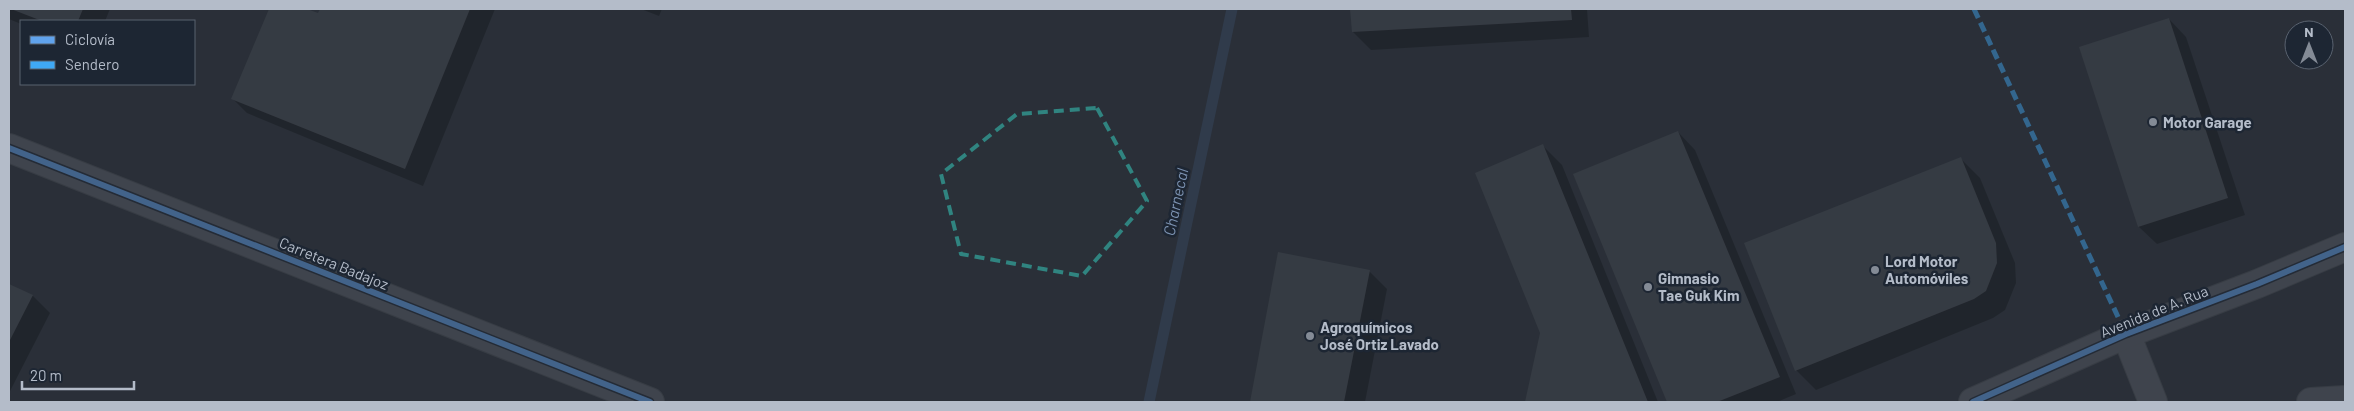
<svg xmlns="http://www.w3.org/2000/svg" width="2354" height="411" viewBox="0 0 2354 411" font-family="Barlow,sans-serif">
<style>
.shadow{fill:#0007}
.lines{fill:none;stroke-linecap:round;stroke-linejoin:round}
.stream{stroke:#384963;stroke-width:11}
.building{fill:#444950}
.minor-casing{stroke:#484c53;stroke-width:30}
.tertiary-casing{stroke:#484c53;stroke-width:30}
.minor{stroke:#5a5e66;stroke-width:28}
.tertiary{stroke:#5a5e66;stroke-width:28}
.quiet{stroke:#3fa9f5;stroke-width:5;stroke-dasharray:10 5;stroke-linecap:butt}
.cycleway-casing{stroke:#1d2633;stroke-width:9}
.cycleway{stroke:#60a3ed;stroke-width:6}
.marked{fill:none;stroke:#308480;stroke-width:4;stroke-dasharray:10 6;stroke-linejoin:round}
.poi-dot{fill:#848b96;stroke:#1d2633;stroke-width:2}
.labels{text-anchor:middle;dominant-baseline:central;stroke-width:5;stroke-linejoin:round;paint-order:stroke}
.poi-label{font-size:15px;font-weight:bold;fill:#b4bcc9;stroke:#1d2633;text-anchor:start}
.street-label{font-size:15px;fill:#b4bcc9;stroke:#1d2633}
.water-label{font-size:16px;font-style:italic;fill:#7c92b1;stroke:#1d2633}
</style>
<rect width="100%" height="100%" fill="#2a3038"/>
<g class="shadow">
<polygon points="9,9 110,9 105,21 21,21 21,24 9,19"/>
<polygon points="270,9 304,9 319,15 321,9 495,9 423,186 247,113 233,99"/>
<polygon points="641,9 662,9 659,16"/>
<polygon points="1352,9 1587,9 1589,37 1371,50 1353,32"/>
<polygon points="2169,19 2186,37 2245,215 2157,244 2139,227 2080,48"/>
<polygon points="1678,132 1695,150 1796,394 1777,402 1669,402 1574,175"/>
<polygon points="1543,146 1562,165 1658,402 1527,402 1541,333"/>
<polygon points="1961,159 1980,178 2015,263 2016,283 2005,310 1993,318 1816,390 1796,370"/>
<polygon points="1279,254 1369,271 1387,289 1365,402 1251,402"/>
<polygon points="9,285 33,296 50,313 9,393"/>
</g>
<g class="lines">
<polyline class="stream" points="1149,402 1232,9"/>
</g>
<g class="building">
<polygon points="11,9 83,9 78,21 42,21"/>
<polygon points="269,9 307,9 318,13 320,9 470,9 405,169 231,99"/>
<polygon points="1350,9 1571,9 1572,20 1352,32"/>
<polygon points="2169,18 2228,198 2138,227 2079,47"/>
<polygon points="1678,131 1780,377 1717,402 1667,402 1573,174"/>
<polygon points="1543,144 1648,402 1525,402 1540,333 1475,173"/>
<polygon points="1961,157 1996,243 1997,263 1986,291 1974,299 1795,371 1744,243"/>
<polygon points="1278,252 1370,270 1344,402 1250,402"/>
<polygon points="9,284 33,295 9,342"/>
</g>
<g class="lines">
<g class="minor-casing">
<g id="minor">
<polyline points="2126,334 2153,402"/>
<polyline points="2311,402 2345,400"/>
</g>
</g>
<g class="tertiary-casing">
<g id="tertiary">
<polyline points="9,148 650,402"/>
<polyline points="1973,402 2126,334 2257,284 2345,247"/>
</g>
</g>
<use href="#minor" class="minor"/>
<use href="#tertiary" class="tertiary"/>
<polyline class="quiet" points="1974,9 2126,334"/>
<g class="cycleway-casing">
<g id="cycleway">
<polyline points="9,148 650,402"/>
<polyline points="1973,402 2126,334 2257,284 2345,247"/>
</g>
</g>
<use href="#cycleway" class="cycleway"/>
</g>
<path d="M0 0H2354V411H0ZM1097,108L1147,201L1082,276L961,254L941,174L1017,114Z" fill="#2a3038" fill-opacity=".55" fill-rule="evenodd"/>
<path class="marked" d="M1097,108L1147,201L1082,276L961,254L941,174L1017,114Z"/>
<g class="poi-dot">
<circle cx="2153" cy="122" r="5"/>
<circle cx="1875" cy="270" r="5"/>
<circle cx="1648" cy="287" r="5"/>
<circle cx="1310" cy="336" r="5"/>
</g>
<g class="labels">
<g class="poi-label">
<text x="2163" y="122">Motor Garage</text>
<text x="1885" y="261">Lord Motor<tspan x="1885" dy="17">Automóviles</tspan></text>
<text x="1658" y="278">Gimnasio<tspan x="1658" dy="17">Tae Guk Kim</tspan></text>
<text x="1320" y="327">Agroquímicos<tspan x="1320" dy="17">José Ortiz Lavado</tspan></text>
</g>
<g class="street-label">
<text transform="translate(334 263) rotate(22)">Carretera Badajoz</text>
<text transform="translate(2154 311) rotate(-22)">Avenida de A. Rua</text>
</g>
<g class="water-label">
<text transform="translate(1175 202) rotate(-78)">Charnecal</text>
</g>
</g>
<rect width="2354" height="411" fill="none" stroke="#b4bcc9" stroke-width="20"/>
<rect x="20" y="20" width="175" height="65" fill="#1d2633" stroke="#59626f"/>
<rect x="30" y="36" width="25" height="8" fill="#60a3ed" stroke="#59626f"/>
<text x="65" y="45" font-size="15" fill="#b4bcc9">Ciclovía</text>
<rect x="30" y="61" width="25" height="8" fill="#3fa9f5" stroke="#59626f"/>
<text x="65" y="70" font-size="15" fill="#b4bcc9">Sendero</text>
<g transform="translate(2309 45)"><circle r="24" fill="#1d2633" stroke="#59626f"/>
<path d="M0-4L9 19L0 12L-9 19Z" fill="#848b96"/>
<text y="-8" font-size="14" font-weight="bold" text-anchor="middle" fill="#b4bcc9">N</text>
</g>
<path d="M22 381v8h112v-8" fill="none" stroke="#b4bcc9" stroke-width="2.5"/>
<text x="30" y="381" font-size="15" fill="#b4bcc9" stroke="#1d2633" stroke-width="4" paint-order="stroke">20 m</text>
</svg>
